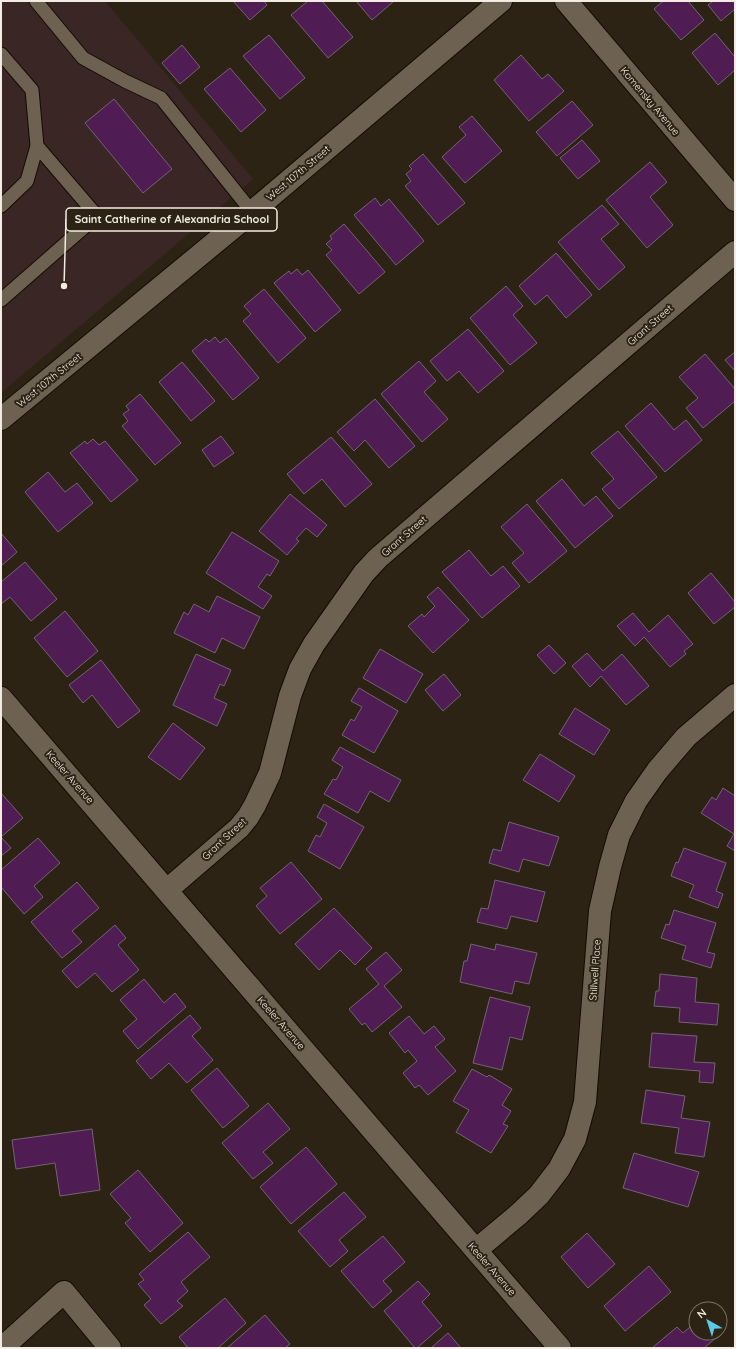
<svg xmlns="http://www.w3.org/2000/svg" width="736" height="1349" viewBox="0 0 736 1349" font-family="Quicksand,sans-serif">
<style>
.education{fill:#3a2624}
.building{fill:#501c54;stroke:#726472}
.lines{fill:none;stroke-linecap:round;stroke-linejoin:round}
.service-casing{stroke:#150c02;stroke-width:15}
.minor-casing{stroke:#150c02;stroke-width:24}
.service{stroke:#6d6252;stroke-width:13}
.minor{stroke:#6d6252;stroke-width:22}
.labels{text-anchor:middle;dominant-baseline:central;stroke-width:4;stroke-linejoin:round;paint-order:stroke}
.street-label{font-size:10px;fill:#f3ece3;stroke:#2c2315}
.leader{fill:none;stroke:#f3ece3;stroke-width:1.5}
.callout-dot{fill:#f3ece3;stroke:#2c2315;stroke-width:1.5}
.callout{fill:#2c2315;stroke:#f3ece3;stroke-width:1.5}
.callout-label{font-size:11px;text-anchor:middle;font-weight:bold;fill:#f3ece3}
</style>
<rect width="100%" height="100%" fill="#2c2315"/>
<polygon class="education" points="1,1 105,1 253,179 1,393"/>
<g class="building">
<polygon points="233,1 264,1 267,5 250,20"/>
<polygon points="308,1 322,1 353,37 328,58 291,15"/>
<polygon points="356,1 394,1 372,20"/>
<polygon points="663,1 688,1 704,20 681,40 654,9"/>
<polygon points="713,1 735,1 735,9 721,21 708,5"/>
<polygon points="715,33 735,57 735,70 718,85 692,53"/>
<polygon points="269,35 305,78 280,99 243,56"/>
<polygon points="182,45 200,67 180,84 162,63"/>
<polygon points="521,55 542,79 548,74 564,91 529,121 494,80"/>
<polygon points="230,68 266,110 241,132 204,89"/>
<polygon points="114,99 172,169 143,193 85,123"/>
<polygon points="572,101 593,125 557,156 536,132"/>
<polygon points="472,116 502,151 465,183 442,157 466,135 459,127"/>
<polygon points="582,140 600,161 578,179 560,158"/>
<polygon points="423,154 465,203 438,225 405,186 411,181 406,174 412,169 409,166"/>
<polygon points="650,162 667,182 650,197 673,225 647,248 606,200"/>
<polygon points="375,198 381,206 389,199 424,241 396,265 354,215"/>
<polygon points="602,205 619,224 601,239 625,267 599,290 558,242"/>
<polygon points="344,224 385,272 359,294 326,255 332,250 326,244 332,239 330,236"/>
<polygon points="556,253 592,295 566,318 547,295 535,305 519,286"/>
<polygon points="297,269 302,275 308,270 341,310 315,332 274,283 289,271 291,274"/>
<polygon points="506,286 523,306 513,315 537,343 510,365 470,318"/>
<polygon points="264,289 306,338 278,363 243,321 251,314 244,306"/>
<polygon points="468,329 504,371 478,393 459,371 447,381 430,361"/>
<polygon points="215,337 220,343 226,338 259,378 233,400 192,351 206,339 209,342"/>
<polygon points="735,352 735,371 725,360"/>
<polygon points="705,354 735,389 735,401 703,428 686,408 698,398 679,377"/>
<polygon points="419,361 436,381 424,392 448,419 422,442 381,394"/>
<polygon points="182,362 215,401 191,421 159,382"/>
<polygon points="140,394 181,443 155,465 122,426 128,421 123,414 129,410 126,406"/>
<polygon points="375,399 415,446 389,468 365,440 354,451 337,432"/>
<polygon points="651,403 674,430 686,420 702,440 665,472 625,426"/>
<polygon points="618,431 657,477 619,509 602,489 614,479 591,453"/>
<polygon points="221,436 234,453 214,467 202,450"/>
<polygon points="331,437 372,484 345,507 322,479 304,494 287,474"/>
<polygon points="93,439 99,445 105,441 138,480 111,502 70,453 85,441 87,444"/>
<polygon points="48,472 65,492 77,483 93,503 58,532 25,492"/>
<polygon points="562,479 584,506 596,496 613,516 575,548 536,501"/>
<polygon points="290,494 327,525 317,537 306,528 296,539 299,541 287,555 259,531"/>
<polygon points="527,504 567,551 529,583 512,563 524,553 501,527"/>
<polygon points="232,532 279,561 270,576 267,574 258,587 272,596 263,609 206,573"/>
<polygon points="1,533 17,552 1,566"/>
<polygon points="469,550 491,576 503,566 520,586 482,618 442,572"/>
<polygon points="25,562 57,599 31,621 10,597 1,604 1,582"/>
<polygon points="711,573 735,602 735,607 714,624 688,593"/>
<polygon points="438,587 469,620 433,653 408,626 422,614 424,617 435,606 427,597"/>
<polygon points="217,596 260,617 244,649 222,638 215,653 174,633 184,612 188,615 194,604 209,612"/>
<polygon points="65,611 98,651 67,677 34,638"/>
<polygon points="633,613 649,632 668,615 693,644 684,651 686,654 670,667 644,637 635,646 617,626"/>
<polygon points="549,645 566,663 554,674 537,655"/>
<polygon points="380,649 423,674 406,703 363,678"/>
<polygon points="587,653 603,671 622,654 649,686 626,705 601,676 590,687 572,666"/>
<polygon points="196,654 231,670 224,686 220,684 214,698 227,704 217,726 173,705"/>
<polygon points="101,660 140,711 118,728 92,695 83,703 69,685"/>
<polygon points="444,674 461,695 443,711 425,690"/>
<polygon points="359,688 398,711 374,753 342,735 351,719 354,721 362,707 351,701"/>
<polygon points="575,708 610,730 594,755 559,734"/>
<polygon points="173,723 205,748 180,780 148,757"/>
<polygon points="340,747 401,780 389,802 370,791 358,813 324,794 333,779 336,780 343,767 332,760"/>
<polygon points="540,754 575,776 559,802 523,780"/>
<polygon points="723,788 735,796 735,851 727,846 734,834 701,813 712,797 716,800"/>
<polygon points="1,793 23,818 1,837"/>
<polygon points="324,804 364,827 340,869 308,851 316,835 320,837 327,823 317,817"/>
<polygon points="509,822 559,837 549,866 523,859 519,872 489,863 493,849 501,851"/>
<polygon points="1,837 11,848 1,856"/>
<polygon points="38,838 60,863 34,886 43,897 24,914 1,887 1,870"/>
<polygon points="684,848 726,863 716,891 723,894 718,908 689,897 694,885 671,876 676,862 678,863"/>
<polygon points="291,862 322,899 280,934 256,906 267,896 260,888"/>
<polygon points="495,880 545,892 537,922 511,916 507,929 477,922 481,908 488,909"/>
<polygon points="77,882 99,908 72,931 82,942 62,958 31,922"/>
<polygon points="334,908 372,948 355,965 340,950 319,970 295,944"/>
<polygon points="674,910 716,923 707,952 715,954 711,968 682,959 686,946 661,938 666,924 669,925"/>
<polygon points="115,925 126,938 118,945 139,970 112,992 95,973 77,988 62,971"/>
<polygon points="471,944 495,950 496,944 537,953 529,984 515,981 512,994 460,982 464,961 467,961"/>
<polygon points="386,952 402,970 384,986 402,1007 372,1032 365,1023 362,1025 349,1009 379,984 366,969"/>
<polygon points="660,974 697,978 695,1002 719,1004 717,1025 679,1022 680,1008 654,1006 656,991 659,991"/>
<polygon points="144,979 164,1003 175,993 186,1007 138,1049 123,1031 137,1019 120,1000"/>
<polygon points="490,997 530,1007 522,1040 510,1037 502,1070 473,1063"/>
<polygon points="190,1015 201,1028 192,1036 213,1060 187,1083 169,1063 151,1079 136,1061"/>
<polygon points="409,1016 424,1034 434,1026 445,1039 435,1047 456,1071 428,1095 419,1085 415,1088 403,1073 417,1061 408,1050 405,1053 389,1033"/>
<polygon points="652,1033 697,1036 694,1062 715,1063 713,1083 699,1082 700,1071 649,1067"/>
<polygon points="217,1068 249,1106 223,1128 191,1090"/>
<polygon points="472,1069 487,1077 489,1075 512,1089 502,1105 511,1111 503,1124 508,1126 491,1153 456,1132 469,1110 453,1101"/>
<polygon points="646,1090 685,1096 681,1118 710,1122 704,1157 675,1153 679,1128 641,1123"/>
<polygon points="268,1103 290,1129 263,1152 273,1163 253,1179 222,1143"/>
<polygon points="92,1129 100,1190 60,1196 55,1163 16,1169 12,1140"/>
<polygon points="306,1147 337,1184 291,1224 260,1187"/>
<polygon points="634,1153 699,1172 688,1207 623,1188"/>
<polygon points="138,1170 183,1223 150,1252 125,1223 131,1218 110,1194"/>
<polygon points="344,1192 366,1217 339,1240 348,1251 330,1267 298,1231"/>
<polygon points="188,1232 210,1257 181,1282 188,1291 177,1301 183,1306 161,1324 144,1305 151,1299 138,1284 144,1280 139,1274"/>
<polygon points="587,1233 615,1264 588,1288 561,1257"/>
<polygon points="383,1236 405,1262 383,1281 392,1291 373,1308 341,1271"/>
<polygon points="649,1266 671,1292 625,1331 604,1306"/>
<polygon points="418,1281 430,1294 422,1302 442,1326 417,1348 415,1348 384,1311"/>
<polygon points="225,1298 246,1323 218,1348 188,1348 179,1337"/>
<polygon points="265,1315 290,1344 285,1348 227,1348"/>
<polygon points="696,1322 696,1333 714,1333 717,1337 704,1348 652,1348 677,1327 683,1333"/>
<polygon points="448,1333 461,1348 431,1348"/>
</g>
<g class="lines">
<g class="service-casing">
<g id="service">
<polyline points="36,1 83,58 125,81 161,98 252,212"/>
<polyline points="1,54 32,90 37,146 27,181 1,206"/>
<polyline points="1,300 97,216 37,146"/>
</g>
</g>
<g class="minor-casing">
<g id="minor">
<polyline points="566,1 735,200"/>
<polyline points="1,419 252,212 501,1"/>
<polyline points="1,698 560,1348"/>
<polyline points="167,890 239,828 248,817 255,805 270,773 290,696 300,669 314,644 364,573 378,558 735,252"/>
<polyline points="476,1250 519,1214 539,1195 559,1169 575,1139 585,1102 600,911 610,867 619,835 636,801 657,771 686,737 735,695"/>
<polyline points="2,1348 64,1292 110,1348"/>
</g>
</g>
<use href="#service" class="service"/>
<use href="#minor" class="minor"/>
</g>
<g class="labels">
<g class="street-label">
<text transform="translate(650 101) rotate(50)">Komensky Avenue</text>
<text transform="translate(298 173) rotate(-40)">West 107th Street</text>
<text transform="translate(650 325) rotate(-41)">Grant Street</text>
<text transform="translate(49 380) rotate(-39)">West 107th Street</text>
<text transform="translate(404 536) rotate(-41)">Grant Street</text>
<text transform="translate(70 777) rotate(49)">Keeler Avenue</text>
<text transform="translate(224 839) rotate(-43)">Grant Street</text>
<text transform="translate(595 970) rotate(-86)">Stillwell Place</text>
<text transform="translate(281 1023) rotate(49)">Keeler Avenue</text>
<text transform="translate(492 1269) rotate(49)">Keeler Avenue</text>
</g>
</g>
<path class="leader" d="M64 286L66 219"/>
<circle class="callout-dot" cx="64" cy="286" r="4"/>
<rect class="callout" x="66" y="208" width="211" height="23" rx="4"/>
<g class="callout-label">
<text x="172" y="223">Saint Catherine of Alexandria School</text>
</g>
<rect width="736" height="1349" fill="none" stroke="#f3ece3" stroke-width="4"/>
<g transform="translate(708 1321) rotate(321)"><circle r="19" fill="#2c2315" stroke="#7c7367"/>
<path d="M0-3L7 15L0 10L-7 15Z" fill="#5cc7e7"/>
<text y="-6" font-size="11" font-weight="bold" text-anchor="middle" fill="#f3ece3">N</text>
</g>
</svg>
